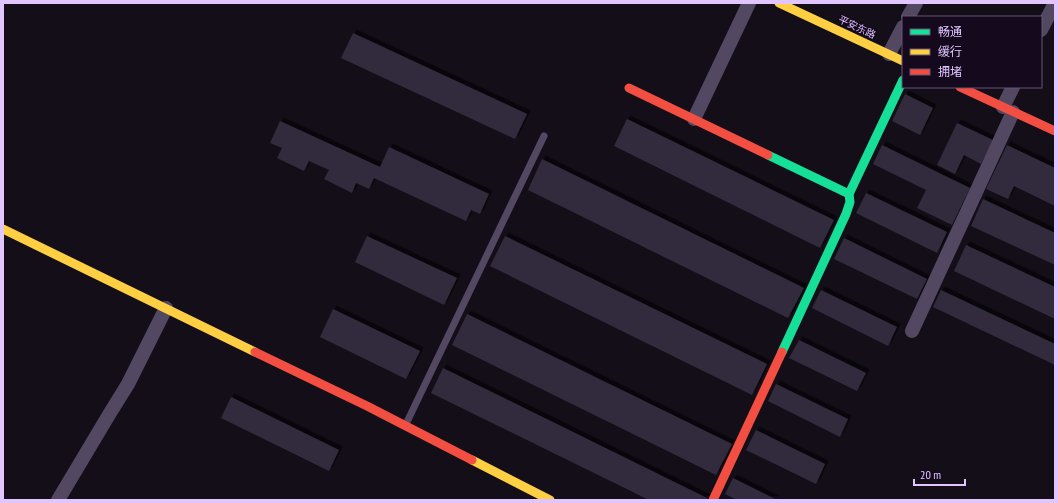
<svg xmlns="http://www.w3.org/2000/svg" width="1058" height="503" viewBox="0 0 1058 503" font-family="'PT Sans Narrow','Noto Sans SC',sans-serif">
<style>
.building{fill:#332a3c;filter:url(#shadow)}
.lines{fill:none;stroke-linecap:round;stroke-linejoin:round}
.lane{stroke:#524862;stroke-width:7}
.street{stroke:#524862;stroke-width:14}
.fast{stroke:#16e098;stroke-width:9}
.slow{stroke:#ffcf43;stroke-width:9}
.jam{stroke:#f24e42;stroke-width:9}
.labels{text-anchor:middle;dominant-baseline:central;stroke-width:3;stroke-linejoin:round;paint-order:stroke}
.street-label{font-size:10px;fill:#e0c5ff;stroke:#14091d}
</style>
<defs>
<filter id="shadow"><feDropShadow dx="3.5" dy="-3.5" stdDeviation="0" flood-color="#0009"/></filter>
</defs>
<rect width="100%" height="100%" fill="#130e18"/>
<g class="building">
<polygon points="353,33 527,114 515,139 341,58"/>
<polygon points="905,94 933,108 920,135 892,121"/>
<polygon points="627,119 834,220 820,248 614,146"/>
<polygon points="280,121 380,167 389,147 489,194 480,214 471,210 466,221 374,178 369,189 356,183 352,193 324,179 329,170 309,161 304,171 277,158 282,148 270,143"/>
<polygon points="957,123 993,140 981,164 964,155 955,174 937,165"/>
<polygon points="882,145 970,188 952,225 917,208 926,190 873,164"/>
<polygon points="1007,145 1055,168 1055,206 1014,186 1008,199 986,189"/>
<polygon points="542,159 804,288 788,318 528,190"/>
<polygon points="866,193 947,232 937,253 856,213"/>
<polygon points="983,199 1055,233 1055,265 971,226"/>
<polygon points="367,236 457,278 444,305 355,262"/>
<polygon points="505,236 767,364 752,395 490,266"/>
<polygon points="844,238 927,279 917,299 834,259"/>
<polygon points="966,245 1055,287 1055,319 954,271"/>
<polygon points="821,290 897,327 888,346 812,308"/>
<polygon points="941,290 1055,344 1055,365 933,307"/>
<polygon points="333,309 420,351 406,379 320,337"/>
<polygon points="467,314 732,444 716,475 452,345"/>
<polygon points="799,340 866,373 857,391 789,358"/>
<polygon points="443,368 707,498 706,500 649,500 431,393"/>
<polygon points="776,384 848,419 840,437 768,401"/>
<polygon points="231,397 339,450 329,471 221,418"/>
<polygon points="756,430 825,464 816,484 746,450"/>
<polygon points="733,478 777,500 737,500 725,494"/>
</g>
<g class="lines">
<polyline class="lane" points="406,424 544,136"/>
<g class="street">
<polyline points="908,17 916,3"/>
<polyline points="1041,30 1055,3"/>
<polyline points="889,54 903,27"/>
<polyline points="1003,107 1013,87"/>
<polyline points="694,119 749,3"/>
<polyline points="912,331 1013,112"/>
<polyline points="58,500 110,413 128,384 166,308"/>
</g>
<g class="fast">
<polyline points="768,155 849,194 903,80"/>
<polyline points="782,352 846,214 850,202 849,194"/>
</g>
<g class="slow">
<polyline points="779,3 903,61"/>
<polyline points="3,229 255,352"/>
<polyline points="472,460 550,500"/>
</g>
<g class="jam">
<polyline points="960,87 1055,131"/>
<polyline points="629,88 768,155"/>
<polyline points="255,352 367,406 472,460"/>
<polyline points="713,500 782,352"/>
</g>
</g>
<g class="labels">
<g class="street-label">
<text transform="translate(857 27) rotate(25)">平安东路</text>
</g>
</g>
<rect width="1058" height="503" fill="none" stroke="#e0c5ff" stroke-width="8"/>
<rect x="902" y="16" width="140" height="72" fill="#14091d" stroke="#665477"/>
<rect x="910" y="29" width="20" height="6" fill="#16e098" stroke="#665477"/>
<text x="938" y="36" font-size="12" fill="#e0c5ff">畅通</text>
<rect x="910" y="49" width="20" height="6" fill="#ffcf43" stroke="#665477"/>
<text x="938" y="56" font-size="12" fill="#e0c5ff">缓行</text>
<rect x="910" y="69" width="20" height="6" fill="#f24e42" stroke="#665477"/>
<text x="938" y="76" font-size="12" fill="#e0c5ff">拥堵</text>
<path d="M914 479v6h51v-6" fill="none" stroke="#e0c5ff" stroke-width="2"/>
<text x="920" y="479" font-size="12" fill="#e0c5ff" stroke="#14091d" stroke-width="3" paint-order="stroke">20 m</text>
</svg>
